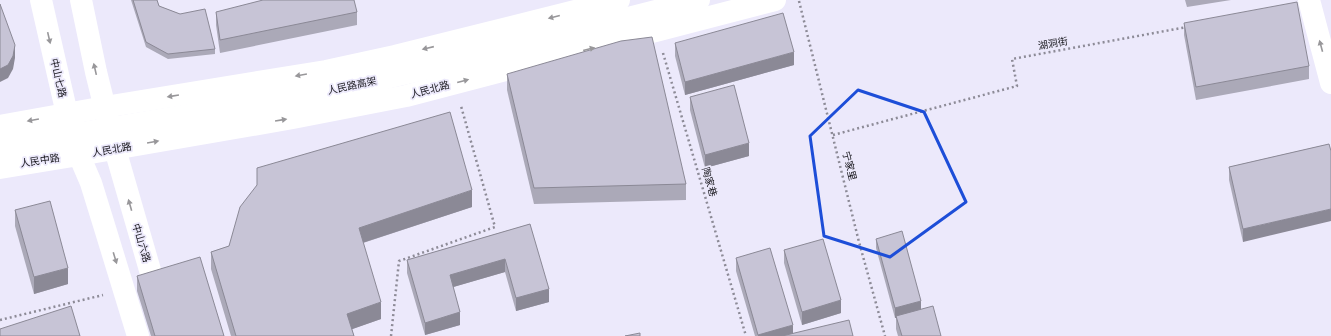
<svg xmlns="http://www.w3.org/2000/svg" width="1331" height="336" viewBox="0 0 1331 336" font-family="'Varela Round','Noto Sans SC',sans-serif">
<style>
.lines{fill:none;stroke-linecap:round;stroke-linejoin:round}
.path{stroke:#8d8b97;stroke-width:2.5;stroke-dasharray:2 3;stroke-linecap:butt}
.minor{stroke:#fff;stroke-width:22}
.major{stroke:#fff;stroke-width:22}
.wall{fill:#aba9b8}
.shaded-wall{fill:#8b8996}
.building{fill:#c7c4d6;stroke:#8b8996}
.oneway{fill:#98979a}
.marked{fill:none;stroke:#1d4ed8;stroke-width:3;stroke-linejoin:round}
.labels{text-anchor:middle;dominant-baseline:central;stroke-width:3.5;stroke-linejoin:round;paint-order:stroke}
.street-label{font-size:10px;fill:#19181e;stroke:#ece9fb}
</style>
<rect width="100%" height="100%" fill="#ece9fb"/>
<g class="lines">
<g class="path">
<polyline points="799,1 859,242 885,336"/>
<polyline points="663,53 746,336"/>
<polyline points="833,135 1017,86 1012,59 1187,27"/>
<polyline points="0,320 103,295"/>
<polyline points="391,336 399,261 495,227 461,106"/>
</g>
<polyline class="minor" points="1309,0 1331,83"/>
<g class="major">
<polyline points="41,0 67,114 79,155 91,183 104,225 138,336"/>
<polyline points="81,0 96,72 115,149 169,336"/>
<polyline points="0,126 105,107 326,71 395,56 619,0"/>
<polyline points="0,147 271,101 352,86 475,57 699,0"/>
<polyline points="0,168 79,155 293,118 406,96 775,0"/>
</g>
</g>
<g class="wall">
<polygon points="131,0 157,0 159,6 180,14 215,49 215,54 168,59 146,47"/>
<polygon points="1185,0 1231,0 1187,7"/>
<polygon points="216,12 357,12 357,25 220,53 216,25"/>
<polygon points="1184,23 1309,66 1309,79 1196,100 1184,35"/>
<polygon points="675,43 794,65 685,95 675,56"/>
<polygon points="507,74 686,184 686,200 534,204 507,90"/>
<polygon points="690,97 749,156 705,168 690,110"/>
<polygon points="1329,144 1243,242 1229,180 1229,167"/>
<polygon points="257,168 472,207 363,243 381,319 352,329 354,336 231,336 211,269 211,252 229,246 257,185"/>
<polygon points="15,210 68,284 34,294 15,226"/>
<polygon points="530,224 549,302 516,311 505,272 453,287 460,325 425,335 407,273 407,260"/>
<polygon points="876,239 921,309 941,336 898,336 896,329 896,318 895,318 876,248"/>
<polygon points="784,250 841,313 802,325 784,263"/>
<polygon points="736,258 793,333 853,336 755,336 736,271"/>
<polygon points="137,276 224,336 151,336 137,291"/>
</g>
<g class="shaded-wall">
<polygon points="15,45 15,58 13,69 8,78 0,82 0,69"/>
<polygon points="794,52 794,65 685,95 685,82"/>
<polygon points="749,143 749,156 705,168 705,155"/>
<polygon points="472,190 472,207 359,244 359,228"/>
<polygon points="1331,209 1331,221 1243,242 1243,229"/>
<polygon points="505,259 505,272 450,288 450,275"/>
<polygon points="68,268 68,284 34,294 34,277"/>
<polygon points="549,289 549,302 516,311 516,298"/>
<polygon points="841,300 841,313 802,325 802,312"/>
<polygon points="921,301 921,311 895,318 895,308"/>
<polygon points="381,302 381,319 347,331 347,314"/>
<polygon points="460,312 460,325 425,335 425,323"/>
<polygon points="793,325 793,336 758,336 758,335"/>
</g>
<g class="building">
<polygon points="133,0 157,0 159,6 180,14 205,9 215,49 168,54 146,42"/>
<polygon points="263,0 354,0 357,12 220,40 216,12"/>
<polygon points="1297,2 1309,66 1196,87 1184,23"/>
<polygon points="0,4 15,45 13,56 8,65 0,69"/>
<polygon points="783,13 794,52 685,82 675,43"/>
<polygon points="652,37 686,184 534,188 507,74 621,41"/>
<polygon points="734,85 749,143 705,155 690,97"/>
<polygon points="450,112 472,190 359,228 381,302 347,314 354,336 236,336 211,252 229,246 240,207 257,185 257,168"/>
<polygon points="1329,144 1331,151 1331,209 1243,229 1229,167"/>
<polygon points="50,201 68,268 34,277 15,210"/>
<polygon points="530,224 549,289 516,298 505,259 450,275 460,312 425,323 407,260"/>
<polygon points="902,231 921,301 895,308 876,239"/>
<polygon points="823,239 841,300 802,312 784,250"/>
<polygon points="770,248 793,325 758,335 736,258"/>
<polygon points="200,257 224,336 155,336 137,276"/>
<polygon points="71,306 80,336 0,336 0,329"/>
<polygon points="933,306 941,336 902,336 896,316"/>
<polygon points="849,320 853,336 782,336"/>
<polygon points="640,333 640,336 625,336"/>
</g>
<defs><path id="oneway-solid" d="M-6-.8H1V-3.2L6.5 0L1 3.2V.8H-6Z"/></defs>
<g class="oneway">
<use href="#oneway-solid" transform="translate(554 17) rotate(166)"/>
<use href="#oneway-solid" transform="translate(49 38) rotate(77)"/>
<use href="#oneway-solid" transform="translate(1321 46) rotate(-105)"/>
<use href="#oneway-solid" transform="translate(428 48) rotate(167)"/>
<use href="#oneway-solid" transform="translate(589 49) rotate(-14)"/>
<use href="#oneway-solid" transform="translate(95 69) rotate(-103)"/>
<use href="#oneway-solid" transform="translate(301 75) rotate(170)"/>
<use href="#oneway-solid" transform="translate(463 81) rotate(-15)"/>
<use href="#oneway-solid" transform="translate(173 96) rotate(171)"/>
<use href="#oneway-solid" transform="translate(33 120) rotate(170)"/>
<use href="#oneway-solid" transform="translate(281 120) rotate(-9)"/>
<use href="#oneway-solid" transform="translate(153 142) rotate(-10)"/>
<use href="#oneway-solid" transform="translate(130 205) rotate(-106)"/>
<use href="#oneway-solid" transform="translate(115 258) rotate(73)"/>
</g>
<path class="marked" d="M858,90L924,112L966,202L890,257L824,236L810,136Z"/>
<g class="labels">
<g class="street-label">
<text transform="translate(1053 44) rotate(-10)">湖洞街</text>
<text transform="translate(58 78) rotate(77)">中山七路</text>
<text transform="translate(352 86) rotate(-12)">人民路高架</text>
<text transform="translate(430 90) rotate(-15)">人民北路</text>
<text transform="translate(112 150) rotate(-10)">人民北路</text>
<text transform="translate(40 161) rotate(-9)">人民中路</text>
<text transform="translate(849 166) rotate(76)">宁家里</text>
<text transform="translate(709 182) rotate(74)">陶家巷</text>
<text transform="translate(141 243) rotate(73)">中山六路</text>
</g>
</g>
</svg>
